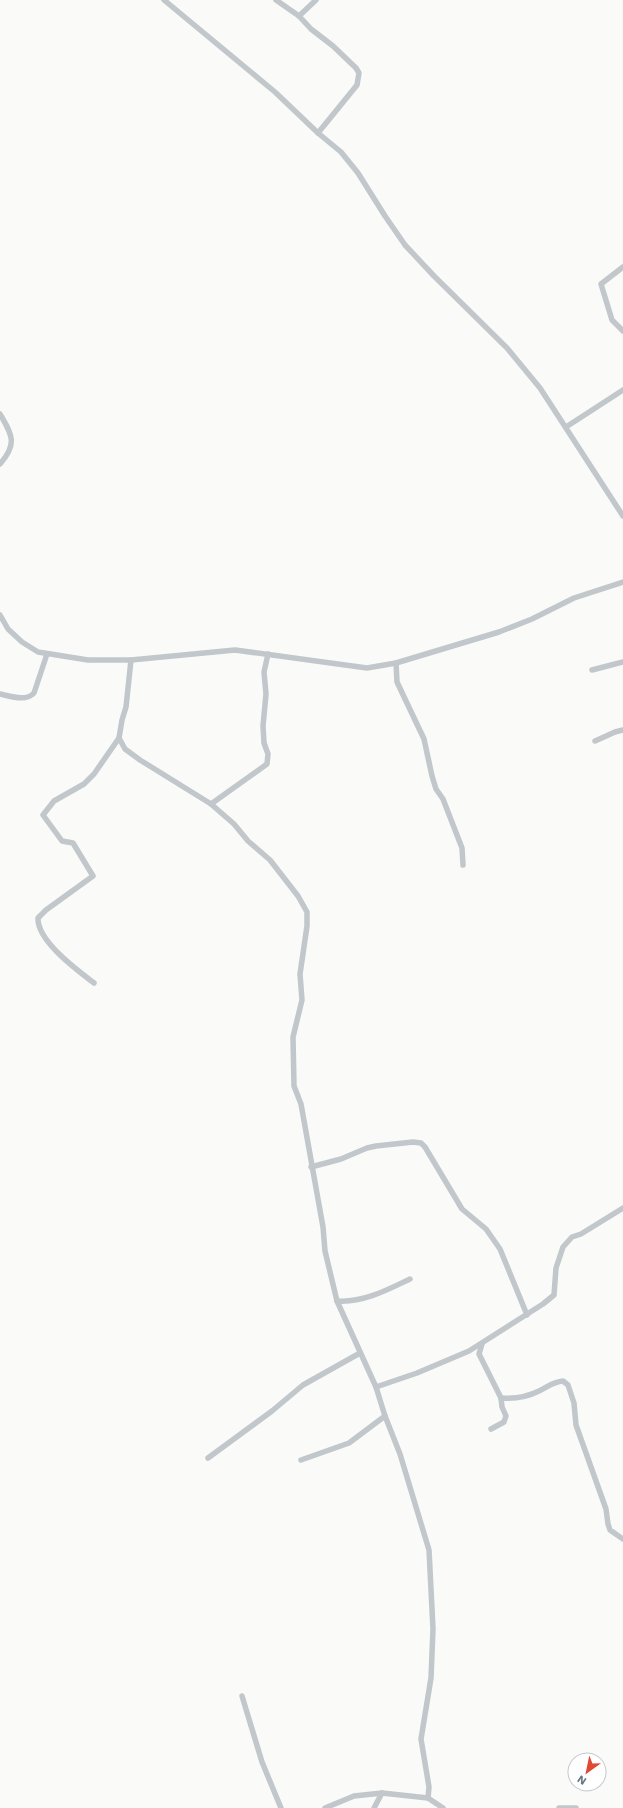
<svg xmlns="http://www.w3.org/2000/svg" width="623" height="1808" viewBox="0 0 623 1808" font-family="'Work Sans',sans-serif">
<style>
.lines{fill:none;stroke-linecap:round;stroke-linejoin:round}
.minor{stroke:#c1c7ca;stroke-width:5.5}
</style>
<rect width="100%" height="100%" fill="#fafaf8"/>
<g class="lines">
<g class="minor">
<polyline points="164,0 275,92 318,133 341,152 358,173 385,216 405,245 434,276 507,348 540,388 623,516"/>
<polyline points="276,0 299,16 311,29 333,46 356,68 359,73 357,85 318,133"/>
<polyline points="299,16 316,0"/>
<polyline points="623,267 601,284 612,320 623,331"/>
<path d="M0,414C12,435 18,443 0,464"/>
<polyline points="566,427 623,390"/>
<polyline points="0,615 8,629 22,642 38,652 88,660 131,660 235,650 367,668 396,663 499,632 532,619 574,598 623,582"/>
<polyline points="131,660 126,707 122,720 119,738 125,749 140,760 211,804 234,824 248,841 270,860 298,896 307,912 307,926 300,974 302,1000 293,1037 294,1086 301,1104 323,1227 325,1251 337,1301 376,1387 385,1416 400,1454 429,1550 433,1629 431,1678 421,1739 429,1787 428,1798"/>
<polyline points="396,663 397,682 424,739 432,776 436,789 443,799 462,848 463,865"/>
<polyline points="592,670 623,662"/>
<path d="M0,694C10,696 26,702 34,693L47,654"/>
<polyline points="595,741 615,732 623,730"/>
<polyline points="211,804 267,764 268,754 264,743 263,726 266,694 264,672 268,654"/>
<path d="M94,983C77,970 37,941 38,918L46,910L93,876L73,843L62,841L43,815L54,801L84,784L94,774L119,738"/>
<polyline points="311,1167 341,1159 367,1148 376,1146 413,1142 421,1143 425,1147 462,1209 486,1229 500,1249 527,1315"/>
<path d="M337,1301C363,1303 387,1290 410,1279"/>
<polyline points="482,1344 479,1354 501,1398 502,1407 506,1416 504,1422 491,1429"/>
<polyline points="376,1387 417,1373 469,1351 543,1304 554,1295 556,1268 563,1247 572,1237 581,1234 623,1208"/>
<path d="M501,1398C514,1399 527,1397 539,1391C548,1387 552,1382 563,1381L568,1385L574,1403L576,1425L606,1509L608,1524L610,1530L623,1539"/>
<polyline points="208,1458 272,1411 303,1385 360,1353"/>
<polyline points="301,1460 349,1443 385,1416"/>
<polyline points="242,1696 262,1762 281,1808"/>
<polyline points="325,1808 354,1796 382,1793 428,1798 443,1808"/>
<polyline points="374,1808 382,1793"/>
<polyline points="559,1808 576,1808"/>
</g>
</g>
<g transform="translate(587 1772) rotate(213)"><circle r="19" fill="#ffffff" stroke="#c2c9cd"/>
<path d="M0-3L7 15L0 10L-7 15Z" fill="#e04932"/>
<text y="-6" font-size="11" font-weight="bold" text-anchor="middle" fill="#667982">N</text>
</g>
</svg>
